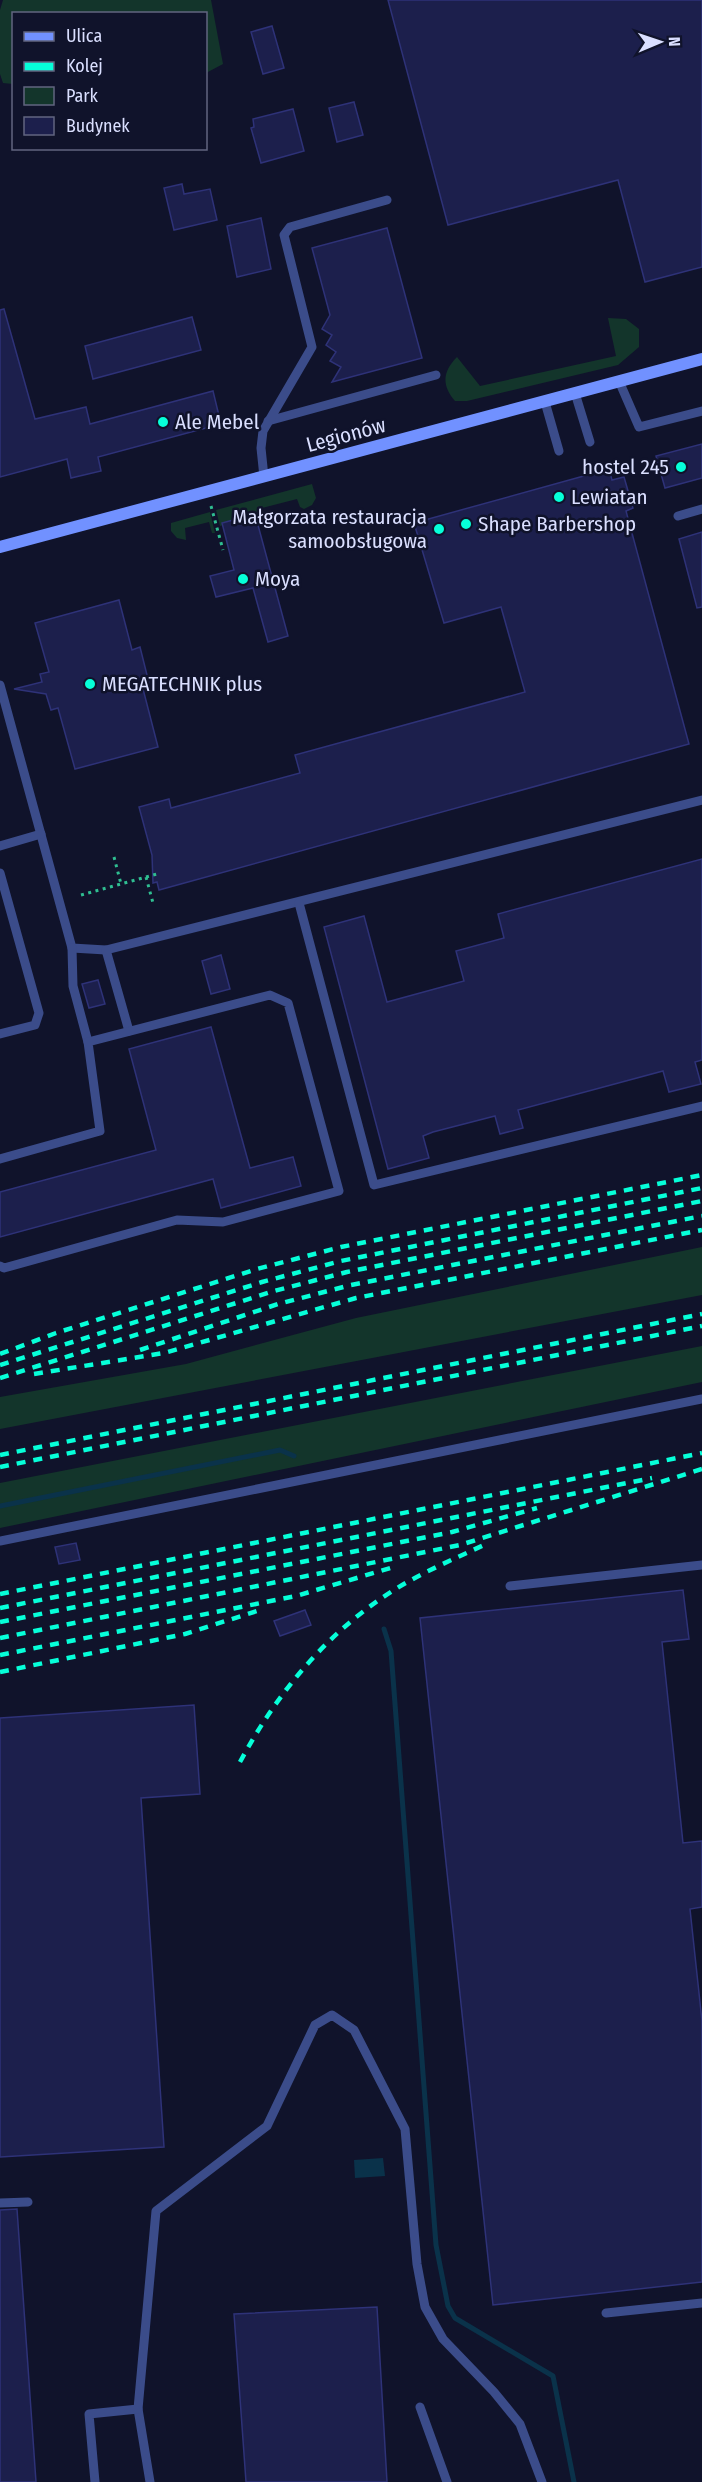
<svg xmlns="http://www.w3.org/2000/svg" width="702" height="2482" viewBox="0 0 702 2482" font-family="'Fira Sans Condensed',sans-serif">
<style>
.green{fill:#13352b}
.water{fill:#0a324a}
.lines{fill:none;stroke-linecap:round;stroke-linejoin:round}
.stream{stroke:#0a324a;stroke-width:5}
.building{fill:#1c1f4c;stroke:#2e3278;stroke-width:1.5}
.path{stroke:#2fbe91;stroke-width:3;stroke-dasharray:3 4.5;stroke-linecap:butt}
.lane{stroke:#3b4c8a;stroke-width:9}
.secondary{stroke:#7191ff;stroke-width:12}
.rail{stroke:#06ffd9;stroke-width:4.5;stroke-dasharray:9 8;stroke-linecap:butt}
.poi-dot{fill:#06ffd9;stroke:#10132b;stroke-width:2}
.labels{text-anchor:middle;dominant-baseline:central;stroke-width:5;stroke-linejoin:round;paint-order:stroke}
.poi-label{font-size:21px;fill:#dadfff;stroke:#10132b;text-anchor:start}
.street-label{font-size:21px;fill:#dadfff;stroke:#10132b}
</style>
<rect width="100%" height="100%" fill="#10132b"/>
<g class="green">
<polygon points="3,0 211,0 223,64 206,73 206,14 14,14 13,84 3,83 0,74 0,10"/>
<path d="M608,318L626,319L639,329V347L618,365L467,401H455C441,385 443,371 457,357L480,386L616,356Z"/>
<polygon points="312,484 316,498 312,505 304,509 300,507 297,499 262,508 254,516 220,526 216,510"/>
<polygon points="210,512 215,533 212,533 209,522 185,528 186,540 177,538 171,531 171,523"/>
<polygon points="702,1247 702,1295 0,1429 0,1397 186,1364 356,1318"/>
<polygon points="702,1346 702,1382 0,1528 0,1483"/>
</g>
<polygon class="water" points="383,2158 385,2176 355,2178 354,2160"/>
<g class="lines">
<g class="stream">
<polyline points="0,1506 280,1450 294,1456"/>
<polyline points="384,1629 391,1651 436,2245 448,2306 455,2318 553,2376 574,2482"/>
</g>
</g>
<g class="building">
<polygon points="388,0 702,0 702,267 645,282 618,180 448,225"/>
<polygon points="272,26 284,68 263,74 251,32"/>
<polygon points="354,102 363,135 337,142 329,108"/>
<polygon points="293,109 304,151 261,163 251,128 254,127 253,119"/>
<polygon points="182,184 184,194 210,189 217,220 174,230 164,188"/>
<polygon points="261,218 271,269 237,277 227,226"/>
<polygon points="387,228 422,358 332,382 341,367 330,361 336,352 326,345 332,335 322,329 330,315 312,248"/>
<polygon points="4,309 35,419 86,407 90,424 213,391 221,424 98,457 101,471 71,478 67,459 0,477 0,310"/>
<polygon points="192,317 201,350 93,379 85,346"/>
<polygon points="702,444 702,478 665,488 656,456"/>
<polygon points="609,469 612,480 624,477 633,508 626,511 689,744 159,890 157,882 153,883 152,855 139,807 169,799 171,808 300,773 295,755 525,692 501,607 444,623 414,523"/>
<polygon points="255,514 288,636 268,642 253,588 216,597 210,576 234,570 222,523"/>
<polygon points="702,532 702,607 697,608 679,539"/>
<polygon points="119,600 132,650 140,647 149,683 142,685 158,747 75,769 58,708 51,710 46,694 14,689 42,682 40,674 49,672 35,623"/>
<polygon points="702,859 702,1060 695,1062 701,1084 669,1092 663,1071 518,1110 523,1128 500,1134 495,1116 433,1132 423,1136 429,1158 388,1169 324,927 364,916 387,1002 464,981 456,951 504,938 498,914"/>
<polygon points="221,955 230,989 211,994 202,961"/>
<polygon points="98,980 105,1004 89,1008 82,984"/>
<polygon points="211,1027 250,1168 293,1157 301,1186 221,1208 213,1179 0,1237 0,1192 156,1150 129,1049"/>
<polygon points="76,1543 80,1560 59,1564 55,1547"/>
<polygon points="683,1590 689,1639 662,1642 683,1843 702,1841 702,1907 690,1909 702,2021 702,2282 493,2305 420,1618"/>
<polygon points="305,1610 311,1625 280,1636 274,1621"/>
<polygon points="194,1705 200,1794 141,1798 164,2147 0,2157 0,1718"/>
<polygon points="17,2209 36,2482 0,2482 0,2210"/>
<polygon points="377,2307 387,2482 246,2482 234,2314"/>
</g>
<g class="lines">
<g class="path">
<polyline points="211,506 223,550"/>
<polyline points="114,857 121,884"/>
<polyline points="146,877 157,874"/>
<polyline points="81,895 146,877 153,903"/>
</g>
<g class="lane">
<polyline points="619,381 639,427 702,411"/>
<polyline points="575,393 590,442"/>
<polyline points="545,402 559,451"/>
<polyline points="268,421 436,375"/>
<polyline points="264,477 261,448 263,431 312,347 284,235 290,227 387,200"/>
<polyline points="678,516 702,509"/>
<polyline points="0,685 72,948 106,950 702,800"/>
<polyline points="0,846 41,834"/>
<polyline points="0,873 39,1013 35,1025 0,1034"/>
<polyline points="299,903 374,1185 702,1106"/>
<polyline points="72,948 73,986 88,1042"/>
<polyline points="106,950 129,1031"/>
<polyline points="0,1159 100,1131 88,1042 270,995 288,1003 339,1191 223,1222 177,1220 4,1268 0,1266"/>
<polyline points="0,1541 702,1399"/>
<polyline points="510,1586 702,1565"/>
<polyline points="0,2203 28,2202"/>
<polyline points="606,2313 702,2303"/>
<polyline points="420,2407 447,2482"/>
<polyline points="138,2409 150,2482"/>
<polyline points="95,2482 89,2414 138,2409 156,2211 267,2126 315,2025 332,2015 354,2030 405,2129 417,2264 425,2307 443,2339 494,2392 520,2424 542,2482"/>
</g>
<polyline class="secondary" points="0,547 702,359"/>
<g class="rail">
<polyline points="140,1350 278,1304 351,1285 702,1216"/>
<polyline points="0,1354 56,1333 257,1269 341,1247 702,1175"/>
<polyline points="0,1365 262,1282 341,1261 702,1188"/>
<polyline points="34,1374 164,1353 356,1298 702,1230"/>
<polyline points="0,1378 274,1291 347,1272 702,1201"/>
<polyline points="0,1455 702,1314"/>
<polyline points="0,1467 702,1326"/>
<polyline points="0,1594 702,1453"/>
<polyline points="0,1608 652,1478"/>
<polyline points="0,1622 452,1532 537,1508"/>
<polyline points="0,1638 460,1545 702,1469"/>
<polyline points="0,1655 296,1596 397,1566"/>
<polyline points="0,1672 185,1634 260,1610"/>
<path d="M240,1762C277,1693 327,1632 394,1590C423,1572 454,1559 484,1545"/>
</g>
</g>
<g class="poi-dot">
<circle cx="163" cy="422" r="6"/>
<circle cx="681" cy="467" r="6"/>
<circle cx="559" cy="497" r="6"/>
<circle cx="466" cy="524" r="6"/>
<circle cx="439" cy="529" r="6"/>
<circle cx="243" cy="579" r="6"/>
<circle cx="90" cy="684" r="6"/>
</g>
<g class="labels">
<g class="poi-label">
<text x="175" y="422">Ale Mebel</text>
<text x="669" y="467" text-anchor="end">hostel 245</text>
<text x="571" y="497">Lewiatan</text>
<text x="427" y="517" text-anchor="end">Małgorzata restauracja<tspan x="427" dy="24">samoobsługowa</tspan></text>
<text x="478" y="524">Shape Barbershop</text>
<text x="255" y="579">Moya</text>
<text x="102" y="684">MEGATECHNIK plus</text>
</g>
<g class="street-label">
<text transform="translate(346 435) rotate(-15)">Legionów</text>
</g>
</g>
<rect x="12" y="12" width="195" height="138" fill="#10132b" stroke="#616580" stroke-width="1.5"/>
<rect x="24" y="32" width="30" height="9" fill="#7191ff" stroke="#616580" stroke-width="1.5"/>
<text x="66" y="42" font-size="18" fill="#dadfff">Ulica</text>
<rect x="24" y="62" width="30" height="9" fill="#06ffd9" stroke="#616580" stroke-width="1.5"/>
<text x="66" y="72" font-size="18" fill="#dadfff">Kolej</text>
<rect x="24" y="87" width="30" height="18" fill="#13352b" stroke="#616580" stroke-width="1.5"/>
<text x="66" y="102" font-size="18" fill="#dadfff">Park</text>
<rect x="24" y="117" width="30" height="18" fill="#1c1f4c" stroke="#616580" stroke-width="1.5"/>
<text x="66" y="132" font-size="18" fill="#dadfff">Budynek</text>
<g transform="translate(660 42) rotate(88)" stroke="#10132b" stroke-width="4.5" paint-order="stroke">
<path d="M0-4.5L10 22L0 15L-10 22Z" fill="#dadfff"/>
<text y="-9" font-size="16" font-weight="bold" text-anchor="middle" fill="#dadfff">N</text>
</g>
</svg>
